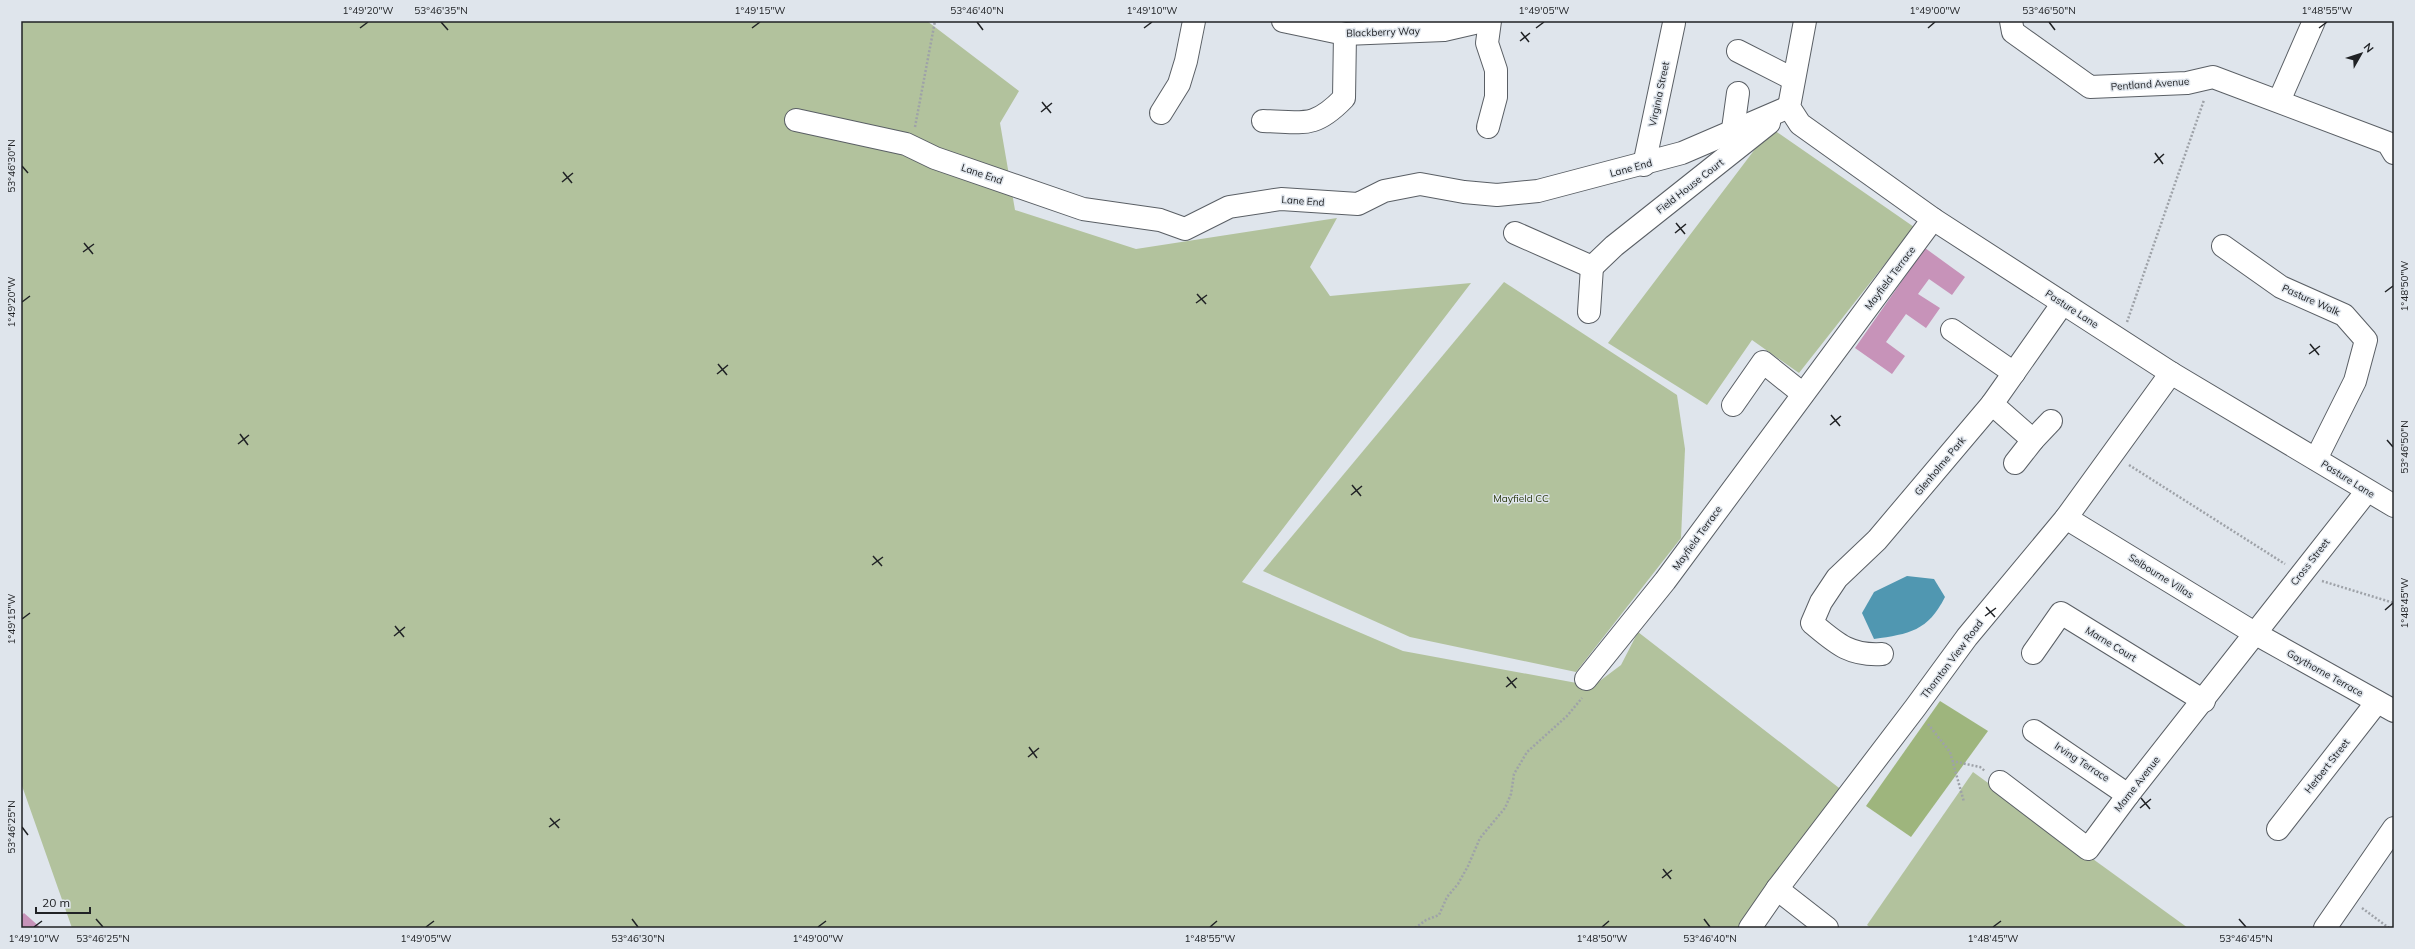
<svg xmlns="http://www.w3.org/2000/svg" width="2415" height="949" viewBox="0 0 2415 949" font-family="Mulish,sans-serif">
<style>
.green{fill:#b2c29d}
.forest{fill:#9eb57d}
.water{fill:#5097b1}
.building{fill:#c793b9}
.lines{fill:none;stroke-linecap:round;stroke-linejoin:round}
.minor-casing{stroke:#5a5f65;stroke-width:24}
.path{stroke:#9ea2a8;stroke-width:2.5;stroke-dasharray:2 2;stroke-linecap:butt}
.minor{stroke:#fff;stroke-width:22}
.ticks{fill:none;stroke:#202225;stroke-width:1.5}
.labels{text-anchor:middle;dominant-baseline:central;stroke-width:3;stroke-linejoin:round;paint-order:stroke}
.street-label{font-size:10px;fill:#202225;stroke:#dfe5ec}
.park-label{font-size:10px;fill:#2b3a10;stroke:#dfe5ec}
.neatline{fill:none;stroke:#202225;stroke-width:1.5}
.ticks-label{font-size:10px;text-anchor:middle;fill:#202225}
</style>
<rect width="100%" height="100%" fill="#dfe5ec"/>
<g class="green">
<polygon points="21,21 927,21 1019,91 1000,123 1015,210 1136,249 1337,218 1310,267 1330,296 1471,283 1242,582 1403,651 1593,686 1621,665 1638,632 1843,791 1743,928 72,928 21,783"/>
<polygon points="1771,128 1914,227 1799,373 1752,340 1707,405 1608,343"/>
<polygon points="1504,282 1677,395 1685,449 1681,538 1576,672 1410,637 1263,571"/>
<polygon points="1973,772 2188,928 1871,928 1867,925"/>
</g>
<polygon class="forest" points="1940,701 1988,731 1911,837 1866,806"/>
<path class="water" d="M1907,576L1934,579L1945,597C1928,631 1909,634 1874,639L1862,613L1874,592Z"/>
<g class="building">
<polygon points="1925,248 1965,277 1952,295 1929,279 1918,294 1940,308 1926,328 1906,314 1886,342 1905,356 1892,374 1855,348"/>
<polygon points="24,913 41,928 21,928 21,916"/>
</g>
<g class="lines">
<g class="minor-casing">
<g id="minor">
<polyline points="1283,21 1345,34 1444,30 1483,21"/>
<polyline points="1805,21 1789,107 1800,124 1933,219 2171,373 2394,506"/>
<polyline points="2011,21 2013,32 2090,87 2187,83 2213,77 2388,143 2394,153"/>
<polyline points="1738,51 1793,79"/>
<polyline points="2279,101 2314,21"/>
<polyline points="1161,113 1179,84 1186,61 1194,21"/>
<polyline points="796,120 906,144 935,158 1083,209 1160,220 1185,229 1229,207 1281,199 1358,204 1384,191 1420,184 1464,192 1497,195 1538,191 1682,153 1789,107"/>
<path d="M1263,121C1304,122 1314,129 1344,98L1345,34"/>
<polyline points="1488,127 1496,97 1496,70 1487,43 1490,21"/>
<polyline points="1733,129 1738,93"/>
<polyline points="1644,165 1674,23"/>
<polyline points="1515,233 1592,267 1614,246 1769,123"/>
<polyline points="2223,246 2281,287 2344,315 2366,340 2355,381 2316,459"/>
<polyline points="1589,312 1592,267"/>
<polyline points="1952,330 2014,373"/>
<polyline points="1992,404 2033,440 2015,463"/>
<polyline points="1733,405 1763,362 1803,394"/>
<polyline points="2033,440 2051,421"/>
<polyline points="2066,518 2256,634 2394,711"/>
<polyline points="2033,653 2061,613 2204,701"/>
<path d="M1882,654C1849,656 1836,643 1812,623L1821,602L1837,578L1877,540L1992,404L2063,303"/>
<polyline points="1586,679 1665,581 1933,219"/>
<polyline points="2034,731 2128,795"/>
<polyline points="2000,782 2088,849 2128,795 2367,491"/>
<polyline points="2278,829 2377,702"/>
<polyline points="1777,889 1827,928"/>
<polyline points="1750,928 1777,889 1915,708 1967,637 2066,518 2171,373"/>
<polyline points="2325,928 2394,828"/>
</g>
</g>
<g class="path">
<polyline points="915,127 935,21"/>
<polyline points="2127,322 2204,100"/>
<polyline points="2129,465 2285,564"/>
<polyline points="2322,581 2394,603"/>
<polyline points="1928,724 1950,752 1964,802"/>
<polyline points="1952,761 1980,767 1985,771"/>
<polyline points="2362,908 2389,928"/>
<polyline points="1415,928 1426,920 1439,915 1447,897 1458,884 1468,866 1480,838 1505,808 1511,794 1514,774 1527,752 1567,716 1582,698"/>
</g>
<use href="#minor" class="minor"/>
</g>
<path class="ticks" d="M441,22L448,30M977,22L983,30M2049,22L2055,30M360,28L368,22M752,28L760,22M1144,28L1152,22M1536,28L1544,22M1928,28L1935,22M2319,28L2327,22M1521,32L1529,42M1520,41L1530,33M1042,102L1051,113M1041,112L1052,103M2155,153L2163,164M2154,163L2164,154M22,166L28,173M563,172L572,183M562,182L573,173M1676,223L1685,234M1675,233L1686,224M84,243L93,254M83,252L94,244M2385,292L2393,286M1197,294L1206,304M22,302L30,296M1196,303L1207,295M2310,344L2319,355M2309,354L2320,346M718,364L727,375M717,374L728,365M1831,415L1840,426M1830,425L1841,416M240,434L248,445M2387,440L2393,447M238,444L249,435M1352,485L1361,496M1351,495L1362,486M873,556L882,566M872,565L883,557M1986,607L1995,617M2385,610L2393,603M1985,616L1996,608M22,619L30,613M395,626L404,637M394,636L405,627M1507,677L1516,688M1506,687L1517,678M1029,747L1037,758M1028,757L1039,748M2141,798L2150,809M2140,808L2151,799M550,818L559,828M22,827L28,835M549,827L560,819M1663,869L1671,879M1662,878L1672,870M96,919L103,927M632,919L638,927M1704,919L1710,927M2239,919L2246,927M34,927L42,921M426,927L434,921M818,927L826,921M1210,927L1217,921M1602,927L1609,921M1993,927L2001,921"/>
<g class="labels">
<g class="street-label">
<text transform="translate(1383 32) rotate(-2)">Blackberry Way</text>
<text transform="translate(2150 84) rotate(-4)">Pentland Avenue</text>
<text transform="translate(1659 94) rotate(-78)">Virginia Street</text>
<text transform="translate(1631 168) rotate(-15)">Lane End</text>
<text transform="translate(982 174) rotate(19)">Lane End</text>
<text transform="translate(1690 186) rotate(-38)">Field House Court</text>
<text transform="translate(1303 201) rotate(4)">Lane End</text>
<text transform="translate(1890 278) rotate(-53)">Mayfield Terrace</text>
<text transform="translate(2311 300) rotate(24)">Pasture Walk</text>
<text transform="translate(2072 309) rotate(33)">Pasture Lane</text>
<text transform="translate(1940 466) rotate(-50)">Glenholme Park</text>
<text transform="translate(2348 479) rotate(32)">Pasture Lane</text>
<text transform="translate(1697 538) rotate(-54)">Mayfield Terrace</text>
<text transform="translate(2310 562) rotate(-52)">Cross Street</text>
<text transform="translate(2161 576) rotate(32)">Selbourne Villas</text>
<text transform="translate(2111 644) rotate(31)">Marne Court</text>
<text transform="translate(1952 659) rotate(-53)">Thornton View Road</text>
<text transform="translate(2325 673) rotate(29)">Gaythorne Terrace</text>
<text transform="translate(2082 762) rotate(33)">Irving Terrace</text>
<text transform="translate(2327 766) rotate(-52)">Herbert Street</text>
<text transform="translate(2137 784) rotate(-52)">Marne Avenue</text>
</g>
<g class="park-label">
<text x="1521" y="498">Mayfield CC</text>
</g>
</g>
<rect width="2415" height="949" fill="none" stroke="#dfe5ec" stroke-width="44"/>
<g transform="translate(2361 54) rotate(51)" stroke="#dfe5ec" stroke-width="3" paint-order="stroke">
<path d="M0-3L7 15L0 10L-7 15Z" fill="#202225"/>
<text y="-6" font-size="11" font-weight="bold" text-anchor="middle" fill="#202225">N</text>
</g>
<path d="M36 907v6h54v-6" fill="none" stroke="#202225" stroke-width="2"/>
<text x="42" y="907" font-size="12" fill="#202225" stroke="#dfe5ec" stroke-width="3" paint-order="stroke">20 m</text>
<rect x="22" y="22" width="2371" height="905" class="neatline"/>
<g class="ticks-label">
<text x="368" y="14">1°49'20"W</text>
<text x="441" y="14">53°46'35"N</text>
<text x="760" y="14">1°49'15"W</text>
<text x="977" y="14">53°46'40"N</text>
<text x="1152" y="14">1°49'10"W</text>
<text x="1544" y="14">1°49'05"W</text>
<text x="1935" y="14">1°49'00"W</text>
<text x="2049" y="14">53°46'50"N</text>
<text x="2327" y="14">1°48'55"W</text>
<text transform="translate(11 166) rotate(-90)" y="4">53°46'30"N</text>
<text transform="translate(2404 286) rotate(-90)" y="4">1°48'50"W</text>
<text transform="translate(11 302) rotate(-90)" y="4">1°49'20"W</text>
<text transform="translate(2404 447) rotate(-90)" y="4">53°46'50"N</text>
<text transform="translate(2404 603) rotate(-90)" y="4">1°48'45"W</text>
<text transform="translate(11 619) rotate(-90)" y="4">1°49'15"W</text>
<text transform="translate(11 827) rotate(-90)" y="4">53°46'25"N</text>
<text x="34" y="942">1°49'10"W</text>
<text x="103" y="942">53°46'25"N</text>
<text x="426" y="942">1°49'05"W</text>
<text x="638" y="942">53°46'30"N</text>
<text x="818" y="942">1°49'00"W</text>
<text x="1210" y="942">1°48'55"W</text>
<text x="1602" y="942">1°48'50"W</text>
<text x="1710" y="942">53°46'40"N</text>
<text x="1993" y="942">1°48'45"W</text>
<text x="2246" y="942">53°46'45"N</text>
</g>
</svg>
